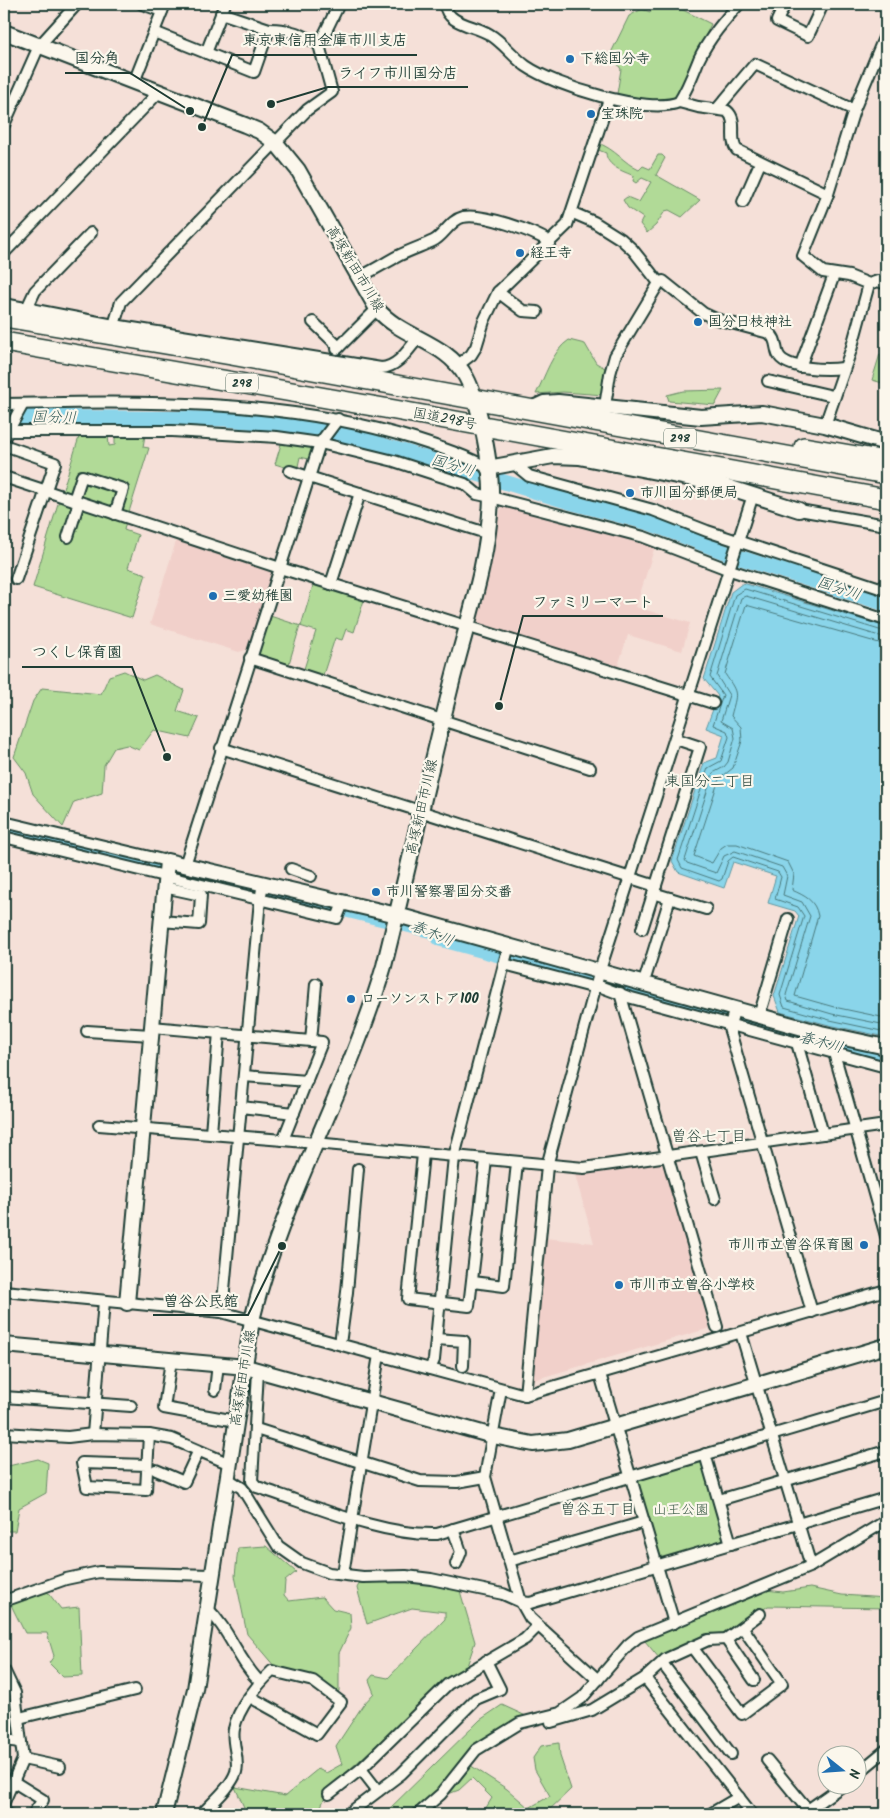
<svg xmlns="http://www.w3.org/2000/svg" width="890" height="1818" viewBox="0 0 890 1818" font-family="Kalam,'Klee One',sans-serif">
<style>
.built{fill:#f1d0ca}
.green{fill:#b1da97;stroke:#688c66}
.water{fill:#8ad5ea;stroke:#5f98a1}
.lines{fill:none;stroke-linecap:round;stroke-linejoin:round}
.shore{stroke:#4a7a7d;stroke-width:1}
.river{stroke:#8ad5ea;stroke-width:15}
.street-casing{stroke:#1f3d34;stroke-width:14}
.secondary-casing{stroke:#1f3d34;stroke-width:18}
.highway-casing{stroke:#1f3d34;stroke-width:22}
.street{stroke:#fbf7ec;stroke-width:10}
.secondary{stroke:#fbf7ec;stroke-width:14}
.highway{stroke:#fbf7ec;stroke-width:19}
.poi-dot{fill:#1f6fb2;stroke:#fbf7ec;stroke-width:2}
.labels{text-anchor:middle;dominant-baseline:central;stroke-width:4.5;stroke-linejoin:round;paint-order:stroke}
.shield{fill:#fbf7ec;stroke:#61756b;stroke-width:1}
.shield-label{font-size:12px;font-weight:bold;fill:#1f3d34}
.poi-label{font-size:14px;font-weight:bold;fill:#1f3d34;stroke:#fbf7ec;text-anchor:start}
.street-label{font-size:14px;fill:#1f3d34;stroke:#fbf7ec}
.park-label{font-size:14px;fill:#3c5c48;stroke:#fbf7ec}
.water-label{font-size:15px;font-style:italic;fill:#345b58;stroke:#fbf7ec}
.neighbourhood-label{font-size:15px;fill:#1f3d34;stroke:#fbf7ec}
.leader{fill:none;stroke:#1f3d34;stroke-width:2}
.callout-dot{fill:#1f3d34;stroke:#fbf7ec;stroke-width:2}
.callout-label{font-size:15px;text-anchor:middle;font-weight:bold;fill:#1f3d34;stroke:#fbf7ec;stroke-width:4.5;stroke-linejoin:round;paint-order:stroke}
</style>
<rect width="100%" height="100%" fill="#f5e0d8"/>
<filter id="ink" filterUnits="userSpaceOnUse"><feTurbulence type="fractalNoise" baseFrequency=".02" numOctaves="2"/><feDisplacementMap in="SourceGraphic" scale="10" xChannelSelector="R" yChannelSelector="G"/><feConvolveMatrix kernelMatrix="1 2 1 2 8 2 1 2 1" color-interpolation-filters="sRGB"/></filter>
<g filter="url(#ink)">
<g class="built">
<polygon points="506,504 655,546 636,607 690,623 682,651 628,635 617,669 476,625 475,622 502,505"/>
<polygon points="177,538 276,569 251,648 239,652 150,624"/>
<polygon points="663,1163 710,1328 530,1381 544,1238 594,1243 574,1171"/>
</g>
<g class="green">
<polygon points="653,4 671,4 711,24 674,102 666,104 617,94 621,69 616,62 608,59 629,16 642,9 650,12"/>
<path d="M598,143C615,149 624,163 639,170L643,166L650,169L658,155H662L665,158L656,175L700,200L682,217L669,210L665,211L656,225L647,233L640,224L643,218L628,208L623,200L627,197L639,202L651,182L642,178L636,183L633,181L634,176C623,171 607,167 606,153L596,149Z"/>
<path d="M569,340L585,344L596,363L607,369L604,395L563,392L536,394C545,377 552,351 569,340Z"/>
<polygon points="880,354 886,358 886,384 872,380"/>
<polygon points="723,390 715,405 669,401 667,395 683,391"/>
<polygon points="80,434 108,435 109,446 115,445 115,434 145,435 143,447 149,448 128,515 120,510 127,487 80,472 70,495 62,492"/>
<polygon points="282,441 314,445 313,460 300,457 297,471 275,464"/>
<polygon points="87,481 117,491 118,494 114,509 82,500 80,496 84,483"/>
<polygon points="59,500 72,504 73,508 80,511 85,508 126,521 124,530 138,535 128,568 146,574 132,618 33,587"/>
<polygon points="314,582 365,597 354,632 346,629 342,640 335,638 322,678 303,672 316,631 300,626 288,667 255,657 267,615 301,626"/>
<polygon points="124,671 143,680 155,675 184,690 177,711 199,718 190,738 154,730 139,750 127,745 114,748 104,765 102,793 74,802 63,827 33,794 26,773 14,757 33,701 42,688 101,694 109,676"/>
<polygon points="38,1459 48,1463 46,1493 19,1508 15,1531 5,1531 4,1467"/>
<polygon points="702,1460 726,1540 659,1560 635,1480"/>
<polygon points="266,1546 296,1572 285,1581 284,1595 289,1601 322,1597 333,1609 350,1613 351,1628 339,1653 339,1691 336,1694 312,1676 275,1667 247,1634 235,1576 238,1548"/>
<polygon points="412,1581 460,1591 475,1642 467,1666 433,1694 329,1788 319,1811 313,1814 247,1814 235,1787 285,1796 318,1769 326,1773 342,1764 336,1746 363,1705 374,1693 369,1680 373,1675 388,1678 445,1619 445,1612 412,1608 367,1624 357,1588 360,1582"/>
<polygon points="810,1588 842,1595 886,1598 886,1608 768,1606 726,1636 704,1638 659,1658 645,1641 649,1636 766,1590 783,1592"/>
<polygon points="46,1590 61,1609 79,1607 82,1676 63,1677 49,1663 54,1656 47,1633 25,1633 10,1603"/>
<polygon points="502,1705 526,1716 462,1760 507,1789 529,1808 550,1796 535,1770 533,1758 541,1746 559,1743 560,1756 571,1789 545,1814 469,1814 478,1808 484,1811 492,1798 472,1778 459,1790 429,1801 411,1814 384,1814 480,1720"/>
</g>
<polygon class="water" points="743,583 886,627 886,1037 829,1025 780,1012 774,996 799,916 795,911 768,903 776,876 733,862 724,888 678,872 672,861 704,763 717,758 724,735 706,728 718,696 704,679 731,592"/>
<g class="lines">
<g class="shore">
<polyline points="886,632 745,589 735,595 710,677 723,695 713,725 727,731 729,737 721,761 708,768 678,860 682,868 719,881 722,879 728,861 733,857 778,872 781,877 775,899 798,907 804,916 780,995 784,1007 830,1020 886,1032"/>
<polyline points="886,638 746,596 741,598 717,676 729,695 721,721 733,728 735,738 728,762 724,767 713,773 685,860 687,863 716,873 724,856 735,851 782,867 787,876 783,895 802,902 810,916 786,995 788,1001 832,1014 886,1025"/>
<path d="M886,645L746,605L725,674C739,695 737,692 731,716L741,727L742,741L733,768L719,779L694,856L712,863L721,848L727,844H737L788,862L794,874L792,890C805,896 815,900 818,916L795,996L834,1007L886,1018"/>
</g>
<g class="river">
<polyline points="4,417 225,419 279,424 359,438 573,503 649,523 732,555 886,604"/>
<polyline points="4,831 324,908 330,906 432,931 440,939 886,1060"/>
</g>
<g class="street-casing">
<g id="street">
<polyline points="142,4 162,11"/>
<path d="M445,4C446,24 474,25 489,34C503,42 513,57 526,66C555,86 648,115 679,102C688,88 693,74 699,59C709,38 724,21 739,4"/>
<polyline points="785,4 777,21 808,36 823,4"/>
<polyline points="221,13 269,29"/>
<path d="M154,32L254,72L269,29C289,29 303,34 319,45"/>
<polyline points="886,33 854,110 828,194 803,256 823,272 849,276 869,284 878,281 886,284"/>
<polyline points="206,53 225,4"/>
<polyline points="134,82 165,4"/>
<path d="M679,102L698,107L727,111C739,121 728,139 737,150L828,194"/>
<polyline points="717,109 755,64 854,110"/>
<polyline points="4,125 39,46 77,4"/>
<polyline points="743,202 760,163"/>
<polyline points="573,213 594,222 621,239 633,250 659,283 615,356 610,374 605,406"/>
<polyline points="4,253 159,92"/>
<path d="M358,278C372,271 385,263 398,256C410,250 422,246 433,241C444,236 450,220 463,217C483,213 533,231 550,242"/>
<path d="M659,283L663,281L703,313L716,319L769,333C777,338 775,347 778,354C785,370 829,370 843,368"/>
<polyline points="498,292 523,311 537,312"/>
<path d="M4,304L114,325L381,368C398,367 408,350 418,338"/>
<polyline points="27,308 35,291 91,233"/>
<polyline points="313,322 339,347"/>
<polyline points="114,325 121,302 307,110 332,92 319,45 339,4"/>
<polyline points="337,349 377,309"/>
<polyline points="458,365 471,355 476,347 484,321 498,292 567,225 609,99"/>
<polyline points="800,367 834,275"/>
<polyline points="768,381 833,396"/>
<path d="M4,404C140,401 283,398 414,439C439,447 465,455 488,468"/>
<polyline points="825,425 851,350 869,284"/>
<polyline points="4,431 172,431 277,437 320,443 394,461 465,484 477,494 491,497 644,537 730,570 886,620"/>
<polyline points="6,435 23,404"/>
<polyline points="4,445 55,463 16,579"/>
<polyline points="513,463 529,476 653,510 707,531 886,590"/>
<polyline points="290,471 486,533"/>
<polyline points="4,477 280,568 713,703"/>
<polyline points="74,500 82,476 123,489 115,514"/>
<polyline points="799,510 886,525"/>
<polyline points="68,537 79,502"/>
<polyline points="331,584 360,493"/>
<polyline points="250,658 590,768"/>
<polyline points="221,748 656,886"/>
<polyline points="4,822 167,861"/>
<polyline points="4,837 337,918 343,903"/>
<polyline points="185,865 320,443 338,419"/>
<polyline points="291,869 311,876"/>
<polyline points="653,893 706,909"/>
<polyline points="161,921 199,924 201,895 164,887"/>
<polyline points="642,929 700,747 676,739"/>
<polyline points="504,964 592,987 599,986 628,997 886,1067"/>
<polyline points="644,982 670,898"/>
<polyline points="620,993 717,1327"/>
<polyline points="735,1008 729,1028 812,1312"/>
<polyline points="759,1016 788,919"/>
<polyline points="152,1027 322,1042 283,1140"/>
<polyline points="87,1031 151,1035"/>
<polyline points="311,1041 316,984"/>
<polyline points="797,1043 823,1134"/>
<polyline points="834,1053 886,1236"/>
<polyline points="244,1076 307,1081"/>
<polyline points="241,1107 294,1113"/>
<polyline points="99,1125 283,1140 584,1168 886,1125"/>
<polyline points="211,1133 219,1032"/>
<polyline points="701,1152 715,1199"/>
<polyline points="423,1154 408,1299 469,1306 486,1160"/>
<polyline points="473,1282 504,1286 517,1163"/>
<polyline points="4,1291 221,1312 525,1395 886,1290"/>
<polyline points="223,1301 260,900 263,884"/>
<polyline points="741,1333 811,1566"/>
<polyline points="436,1339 464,1341 463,1366"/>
<polyline points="340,1344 347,1292 358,1169"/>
<polyline points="171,1360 164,1408 236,1421"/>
<polyline points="430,1369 434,1360 454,1157 509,945"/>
<path d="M258,1371L252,1481L257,1487C310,1504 381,1536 437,1534L886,1401"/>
<polyline points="600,1374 674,1623"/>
<polyline points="501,1389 485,1477 521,1602 530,1618 598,1680"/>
<polyline points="215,1390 218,1364"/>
<polyline points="525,1395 547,1166 600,970 753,495"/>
<polyline points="4,1397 131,1406"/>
<polyline points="256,1429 420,1481 457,1482 485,1477"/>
<polyline points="4,1433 68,1437 93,1434 149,1435 172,1439 230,1464"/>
<polyline points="93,1434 104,1301"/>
<polyline points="705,1454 731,1544"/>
<polyline points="147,1465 82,1463 87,1487 146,1490 149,1435"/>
<polyline points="156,1470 184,1482 198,1452"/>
<polyline points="228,1479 242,1488 278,1546 302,1563 329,1573 363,1577 406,1576 431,1579 503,1594 521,1602 530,1603 886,1498"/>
<polyline points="719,1500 886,1451"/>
<polyline points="453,1529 461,1552 456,1564"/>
<polyline points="509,1561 644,1522"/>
<polyline points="343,1574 379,1355"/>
<polyline points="4,1601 66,1579 99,1572 212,1575"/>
<path d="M207,1608C230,1630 238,1661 260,1682"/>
<polyline points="726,1639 754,1680"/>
<polyline points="692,1647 742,1714 782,1684 743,1628"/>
<polyline points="662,1663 731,1754"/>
<polyline points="4,1670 15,1693 23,1759 4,1802"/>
<polyline points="645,1678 752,1814"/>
<polyline points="19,1718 135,1690"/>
<polyline points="551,1722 592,1710 645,1678 666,1659 708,1640 726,1639 760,1614"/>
<polyline points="4,1740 21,1742"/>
<polyline points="23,1759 60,1767"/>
<polyline points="767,1760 808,1810"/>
<polyline points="361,1769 378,1791"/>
<polyline points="858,1773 886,1750"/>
<polyline points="14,1782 43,1800 33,1814"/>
<polyline points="329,1794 361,1769 448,1684 525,1639 538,1626"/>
<polyline points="4,1811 8,1814"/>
<path d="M202,1814C213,1802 231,1787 236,1772C240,1759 231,1743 234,1729C238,1708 257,1685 272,1671L313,1681L341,1702L317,1734L250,1697"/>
<polyline points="348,1814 401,1774 476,1699 500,1689 486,1661"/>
<polyline points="418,1814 441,1794 476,1750 520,1723 560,1713 582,1698 628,1645 638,1637 811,1566 886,1521"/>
<polyline points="710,1814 739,1797"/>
<polyline points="802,1814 842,1786"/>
</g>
</g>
<g class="secondary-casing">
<g id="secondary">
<path d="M4,32L245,125L259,131L276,143L298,170L377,309C403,339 446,341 466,377C480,403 492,468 491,498C489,562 465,628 450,690C427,782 407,874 384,966C349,1087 282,1197 252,1320L195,1689L164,1814"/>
<polyline points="529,410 544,403 558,402 701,417 762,413 825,425 886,443"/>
<polyline points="488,468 553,456 579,457 718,484 799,510"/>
<polyline points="127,1303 167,861 397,915 821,1033 886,1047"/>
<polyline points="4,1345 246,1367 493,1436 533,1444 568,1440 886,1346"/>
</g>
</g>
<g class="highway-casing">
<g id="highway">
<polyline points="4,317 231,355 886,474"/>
<polyline points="4,342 384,408 886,499"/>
<polyline points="804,447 886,461"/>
</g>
</g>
<use href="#street" class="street"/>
<use href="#secondary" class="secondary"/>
<use href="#highway" class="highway"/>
</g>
</g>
<g class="poi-dot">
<circle cx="570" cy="59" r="5"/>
<circle cx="591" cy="114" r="5"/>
<circle cx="520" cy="253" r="5"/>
<circle cx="698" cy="322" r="5"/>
<circle cx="630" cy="493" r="5"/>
<circle cx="213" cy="596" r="5"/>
<circle cx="376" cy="892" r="5"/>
<circle cx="351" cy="999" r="5"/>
<circle cx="864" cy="1245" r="5"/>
<circle cx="619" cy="1285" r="5"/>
</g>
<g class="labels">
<g class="shield">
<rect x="226" y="373.5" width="32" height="19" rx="4"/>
<rect x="664" y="428.5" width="32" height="19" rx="4"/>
</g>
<g class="shield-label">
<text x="242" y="383">298</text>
<text x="680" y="438">298</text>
</g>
<g class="poi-label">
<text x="580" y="59">下総国分寺</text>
<text x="601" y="114">宝珠院</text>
<text x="530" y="253">経王寺</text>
<text x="708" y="322">国分日枝神社</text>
<text x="640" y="493">市川国分郵便局</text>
<text x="223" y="596">三愛幼稚園</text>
<text x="386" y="892">市川警察署国分交番</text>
<text x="361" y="999">ローソンストア100</text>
<text x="854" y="1245" text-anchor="end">市川市立曽谷保育園</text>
<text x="629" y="1285">市川市立曽谷小学校</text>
</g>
<g class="street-label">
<text transform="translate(355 269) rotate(59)">高塚新田市川線</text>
<text transform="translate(445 419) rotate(11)">国道298号</text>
<text transform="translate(422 807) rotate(-77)">高塚新田市川線</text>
<text transform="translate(243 1378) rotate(-81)">高塚新田市川線</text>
</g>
<g class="park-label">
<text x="681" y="1510">山王公園</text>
</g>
<g class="water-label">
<text transform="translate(54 418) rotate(1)">国分川</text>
<text transform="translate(453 466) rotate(16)">国分川</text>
<text transform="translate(839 589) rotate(18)">国分川</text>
<text transform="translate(432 934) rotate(22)">春木川</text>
<text transform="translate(821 1043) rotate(15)">春木川</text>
</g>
<g class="neighbourhood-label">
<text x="710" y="782">東国分二丁目</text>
<text x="709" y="1137">曽谷七丁目</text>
<text x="598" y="1510">曽谷五丁目</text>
</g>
</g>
<path class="leader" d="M202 127L232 55H417M190 111L130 73H65M271 104L328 87H468M499 706L523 616H663M167 757L132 667H22M282 1246L248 1315H153"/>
<g class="callout-dot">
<circle cx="202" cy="127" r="5"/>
<circle cx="190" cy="111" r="5"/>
<circle cx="271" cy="104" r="5"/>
<circle cx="499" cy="706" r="5"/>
<circle cx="167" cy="757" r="5"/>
<circle cx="282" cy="1246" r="5"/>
</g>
<g class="callout-label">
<text x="325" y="45">東京東信用金庫市川支店</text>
<text x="97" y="63">国分角</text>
<text x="398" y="78">ライフ市川国分店</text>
<text x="593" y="607">ファミリーマート</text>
<text x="77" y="657">つくし保育園</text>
<text x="201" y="1306">曽谷公民館</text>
</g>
<rect width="890" height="1818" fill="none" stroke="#fbf7ec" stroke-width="20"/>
<rect x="10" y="10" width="870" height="1798" fill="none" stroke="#1f3d34" stroke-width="2" filter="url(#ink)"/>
<g transform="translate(842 1770) rotate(107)"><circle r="24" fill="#fbf7ec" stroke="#a3ada2"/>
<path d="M0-4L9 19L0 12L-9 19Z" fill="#1f6fb2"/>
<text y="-8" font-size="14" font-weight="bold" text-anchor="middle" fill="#1f3d34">N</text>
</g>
</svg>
